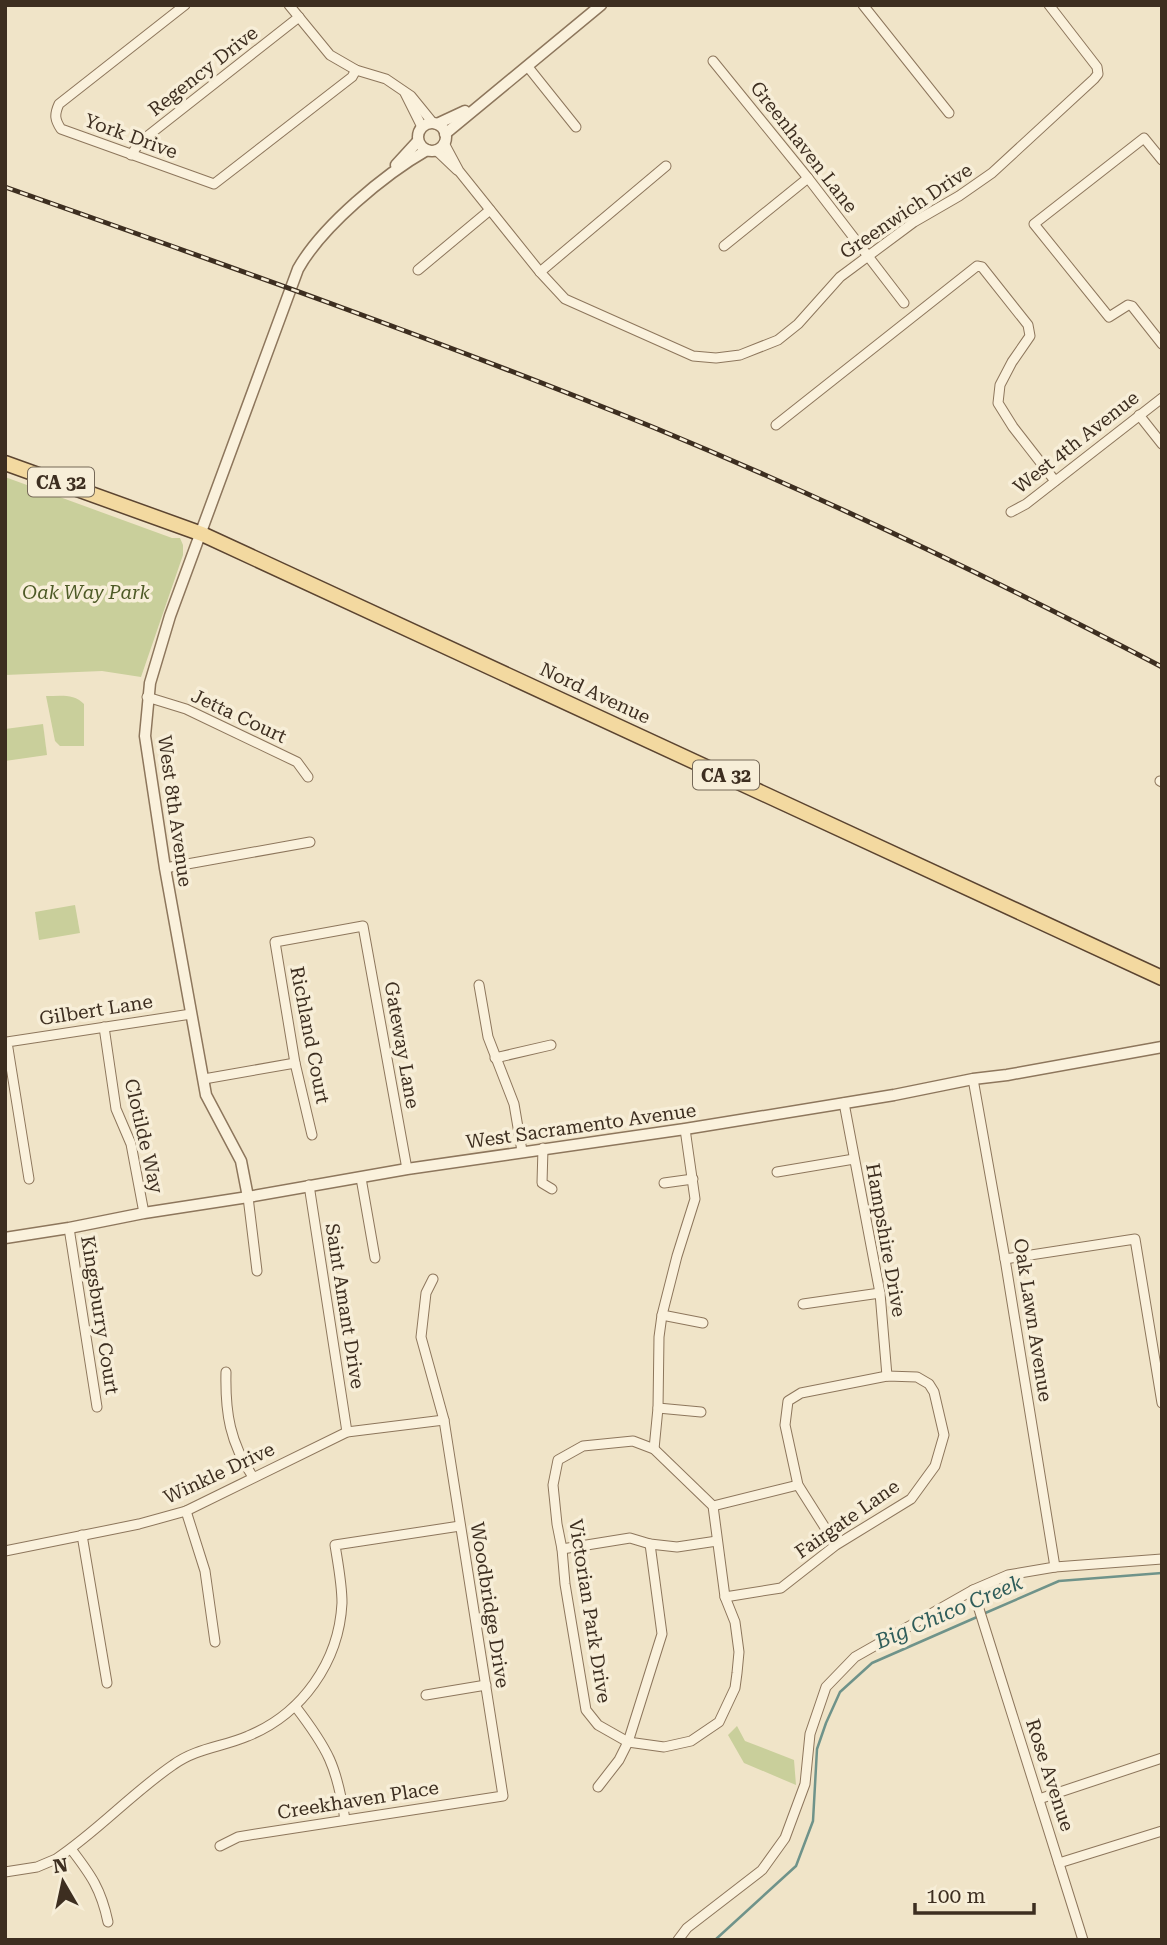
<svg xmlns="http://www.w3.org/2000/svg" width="1167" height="1945" viewBox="0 0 1167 1945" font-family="'Roboto Serif',serif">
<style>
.green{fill:#c9cf9b}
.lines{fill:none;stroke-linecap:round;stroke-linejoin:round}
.stream{stroke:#6f938a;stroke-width:2.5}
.minor-casing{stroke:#8d765c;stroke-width:11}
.tertiary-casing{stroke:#8d765c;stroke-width:13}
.primary-casing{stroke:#5b4430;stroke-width:17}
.minor{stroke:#faf1dc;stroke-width:9}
.tertiary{stroke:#faf1dc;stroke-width:10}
.primary{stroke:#f3d9a0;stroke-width:14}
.rail-casing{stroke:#3d2e20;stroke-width:5}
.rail{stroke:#f7eed8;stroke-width:2.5;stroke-dasharray:8;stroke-linecap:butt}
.labels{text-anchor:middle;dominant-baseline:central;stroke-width:7;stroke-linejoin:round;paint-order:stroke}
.shield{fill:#f7eed8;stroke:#756857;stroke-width:2}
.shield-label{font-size:18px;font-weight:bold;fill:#3d2e20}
.street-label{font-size:19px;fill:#3d2e20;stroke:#f7eed8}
.park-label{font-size:19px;font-style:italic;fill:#4d5a26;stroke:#f7eed8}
.water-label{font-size:21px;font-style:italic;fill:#2f5d5a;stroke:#f7eed8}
</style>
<rect width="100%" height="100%" fill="#f0e4c8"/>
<g class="green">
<polygon points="5,477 172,538 180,538 183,545 183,555 141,677 102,671 5,675"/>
<path d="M46,696C59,696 74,693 84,704V746H60L55,741Z"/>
<polygon points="43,724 47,755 5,761 5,729"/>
<polygon points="75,905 80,933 39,940 35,912"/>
<polygon points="737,1726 745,1741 794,1760 796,1785 744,1763 728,1735"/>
</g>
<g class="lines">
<g class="stream">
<polyline points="983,1614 1059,1581 1162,1573"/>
<polyline points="715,1940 796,1866 813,1821 817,1749 826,1723 840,1692 872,1663 977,1617"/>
</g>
<g class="minor-casing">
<g id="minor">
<path d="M185,5L59,104C54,115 55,120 61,129L214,184L352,77L356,70"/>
<polyline points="289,5 330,55 356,70 386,79 411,96 433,123"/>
<polyline points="863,5 949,113"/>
<polyline points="713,61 808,178 904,303"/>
<polyline points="528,67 576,127"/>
<polyline points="405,93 422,127"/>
<polyline points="444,143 459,171 540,272 565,299 693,356 716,358 740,355 778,340 798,324 840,277 914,222 959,196 992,173 1094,79 1098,74 1097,67 1049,5"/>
<polyline points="436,150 457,170"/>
<polyline points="131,155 140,142 299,17"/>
<polyline points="1162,160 1144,138 1034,224 1109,317 1128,305 1132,306 1162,344"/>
<polyline points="724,246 808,178"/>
<polyline points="418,270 490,210"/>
<polyline points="540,272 666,166"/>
<polyline points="1139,415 1162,444"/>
<polyline points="776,425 977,266 982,267 1028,325 1030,336 1012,362 1000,385 998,403 1013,427 1055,481"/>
<polyline points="1011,512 1026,504 1162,398"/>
<polyline points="147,697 186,709 297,762 308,777"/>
<polyline points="1160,781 1162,782"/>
<polyline points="165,868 310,842"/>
<polyline points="479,985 488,1037 514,1104 522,1151"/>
<polyline points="104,1027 116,1109 131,1144 144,1213"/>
<polyline points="495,1058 551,1045"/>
<polyline points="204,1079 295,1063"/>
<polyline points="973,1079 1005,1259 1055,1567"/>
<polyline points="844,1103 880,1293 887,1376"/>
<polyline points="312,1135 295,1063 275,942 363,926 407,1169"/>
<polyline points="543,1148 542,1183 552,1189"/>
<polyline points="777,1172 854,1159"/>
<polyline points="361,1178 375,1258"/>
<polyline points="29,1179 7,1042 191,1014"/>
<polyline points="664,1183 693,1179"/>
<polyline points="309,1185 347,1432"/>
<polyline points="248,1197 257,1271"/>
<polyline points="69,1228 97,1407"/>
<polyline points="1005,1259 1135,1239 1162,1403"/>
<polyline points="803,1304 880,1293"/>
<polyline points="662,1315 703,1323"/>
<path d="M226,1372C225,1413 230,1443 253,1477"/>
<polyline points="658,1408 701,1412"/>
<polygon points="633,1441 654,1449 713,1506 725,1597 735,1622 739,1652 737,1673 735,1688 719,1722 691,1741 664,1747 628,1742 598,1725 586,1710 565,1584 562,1549 557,1524 553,1485 558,1460 583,1446"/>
<polyline points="654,1449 658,1408 659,1337 662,1315 677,1256 695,1199 685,1129"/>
<polyline points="713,1506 798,1485"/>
<polyline points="186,1511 205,1571 215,1642"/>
<polyline points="82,1535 107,1683"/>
<polyline points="562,1549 630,1538 650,1544 677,1547 717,1541"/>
<polyline points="5,1551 139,1524 186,1511 347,1432 444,1420"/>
<polyline points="973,1590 1083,1940"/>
<polyline points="725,1597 781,1588 836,1545 911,1499 935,1466 944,1435 934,1392 929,1384 917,1377 887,1376 801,1393 788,1401 785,1425 798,1485 836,1545"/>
<polyline points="426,1695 486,1685"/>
<path d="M295,1706C328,1749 337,1766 345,1820"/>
<polyline points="598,1787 619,1760 628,1742 662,1634 650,1544"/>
<polyline points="1039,1799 1162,1758"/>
<polyline points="220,1846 238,1837 256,1834 503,1796 444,1420 421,1337 426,1293 433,1279"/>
<path d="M71,1849C91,1875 101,1889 108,1922"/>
<polyline points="1059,1863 1162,1831"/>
<path d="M5,1872L37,1867L56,1859C98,1831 132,1793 173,1765C196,1748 223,1747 248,1736C302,1714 339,1662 342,1603C342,1584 338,1564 335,1545L460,1526"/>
<polyline points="678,1940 687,1928 762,1870 785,1838 805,1784 810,1734 826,1687 855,1657 973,1590 1008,1575 1055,1567 1162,1559"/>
</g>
</g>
<g class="tertiary-casing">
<g id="tertiary">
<circle cx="432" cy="137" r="14"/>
<polyline points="437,124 465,111"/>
<polyline points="445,134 601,5"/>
<polyline points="396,165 418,141"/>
<path d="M248,1197L241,1161L206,1095L165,868L145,736L150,683L170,616L298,269C322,226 385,174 427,150"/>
<polyline points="5,1238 69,1228 144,1213 248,1197 407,1169 685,1129 894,1095 973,1079 1007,1075 1162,1047"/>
</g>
</g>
<g class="primary-casing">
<polyline id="primary" points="5,463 202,534 1162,978"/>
</g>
<use href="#minor" class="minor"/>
<use href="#tertiary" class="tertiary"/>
<use href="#primary" class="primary"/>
<g class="rail-casing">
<path id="rail" d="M5,187C223,264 441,341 655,428C827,499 996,580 1162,667"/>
</g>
<use href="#rail" class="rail"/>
</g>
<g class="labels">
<g class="shield">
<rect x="28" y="467.5" width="66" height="29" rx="5"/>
<rect x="693" y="760.5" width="66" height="29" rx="5"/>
</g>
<g class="shield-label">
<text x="61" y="482">CA 32</text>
<text x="726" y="775">CA 32</text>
</g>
<g class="street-label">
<text transform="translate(203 71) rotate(-38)">Regency Drive</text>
<text transform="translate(131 136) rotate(20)">York Drive</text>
<text transform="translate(804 147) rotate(52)">Greenhaven Lane</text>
<text transform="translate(906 211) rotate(-34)">Greenwich Drive</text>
<text transform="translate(1076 442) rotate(-38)">West 4th Avenue</text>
<text transform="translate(595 693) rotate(25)">Nord Avenue</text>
<text transform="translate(239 716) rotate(25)">Jetta Court</text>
<text transform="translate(175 811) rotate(82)">West 8th Avenue</text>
<text transform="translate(96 1010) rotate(-9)">Gilbert Lane</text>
<text transform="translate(310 1035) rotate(79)">Richland Court</text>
<text transform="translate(402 1045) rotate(80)">Gateway Lane</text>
<text transform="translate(581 1126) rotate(-8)">West Sacramento Avenue</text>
<text transform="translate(144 1136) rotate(77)">Clotilde Way</text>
<text transform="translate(886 1240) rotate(80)">Hampshire Drive</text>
<text transform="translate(345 1306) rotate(81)">Saint Amant Drive</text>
<text transform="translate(100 1315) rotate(81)">Kingsburry Court</text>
<text transform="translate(1033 1320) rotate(81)">Oak Lawn Avenue</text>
<text transform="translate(219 1473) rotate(-25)">Winkle Drive</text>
<text transform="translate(847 1519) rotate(-35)">Fairgate Lane</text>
<text transform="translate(490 1605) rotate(81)">Woodbridge Drive</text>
<text transform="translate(590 1611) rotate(81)">Victorian Park Drive</text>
<text transform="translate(1050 1775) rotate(72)">Rose Avenue</text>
<text transform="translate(358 1800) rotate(-9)">Creekhaven Place</text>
</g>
<g class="park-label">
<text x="86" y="592">Oak Way Park</text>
</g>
<g class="water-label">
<text transform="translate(949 1612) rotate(-23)">Big Chico Creek</text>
</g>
</g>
<rect width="1167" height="1945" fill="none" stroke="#3d2e20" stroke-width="14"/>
<g transform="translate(63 1882) rotate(351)" stroke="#f7eed8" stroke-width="5" paint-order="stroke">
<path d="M0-5L12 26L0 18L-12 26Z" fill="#3d2e20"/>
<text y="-10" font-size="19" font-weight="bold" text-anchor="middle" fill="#3d2e20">N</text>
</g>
<path d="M915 1903v10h119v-10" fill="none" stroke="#3d2e20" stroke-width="3.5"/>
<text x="926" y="1903" font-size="21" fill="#3d2e20" stroke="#f7eed8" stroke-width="5" paint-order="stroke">100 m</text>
</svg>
